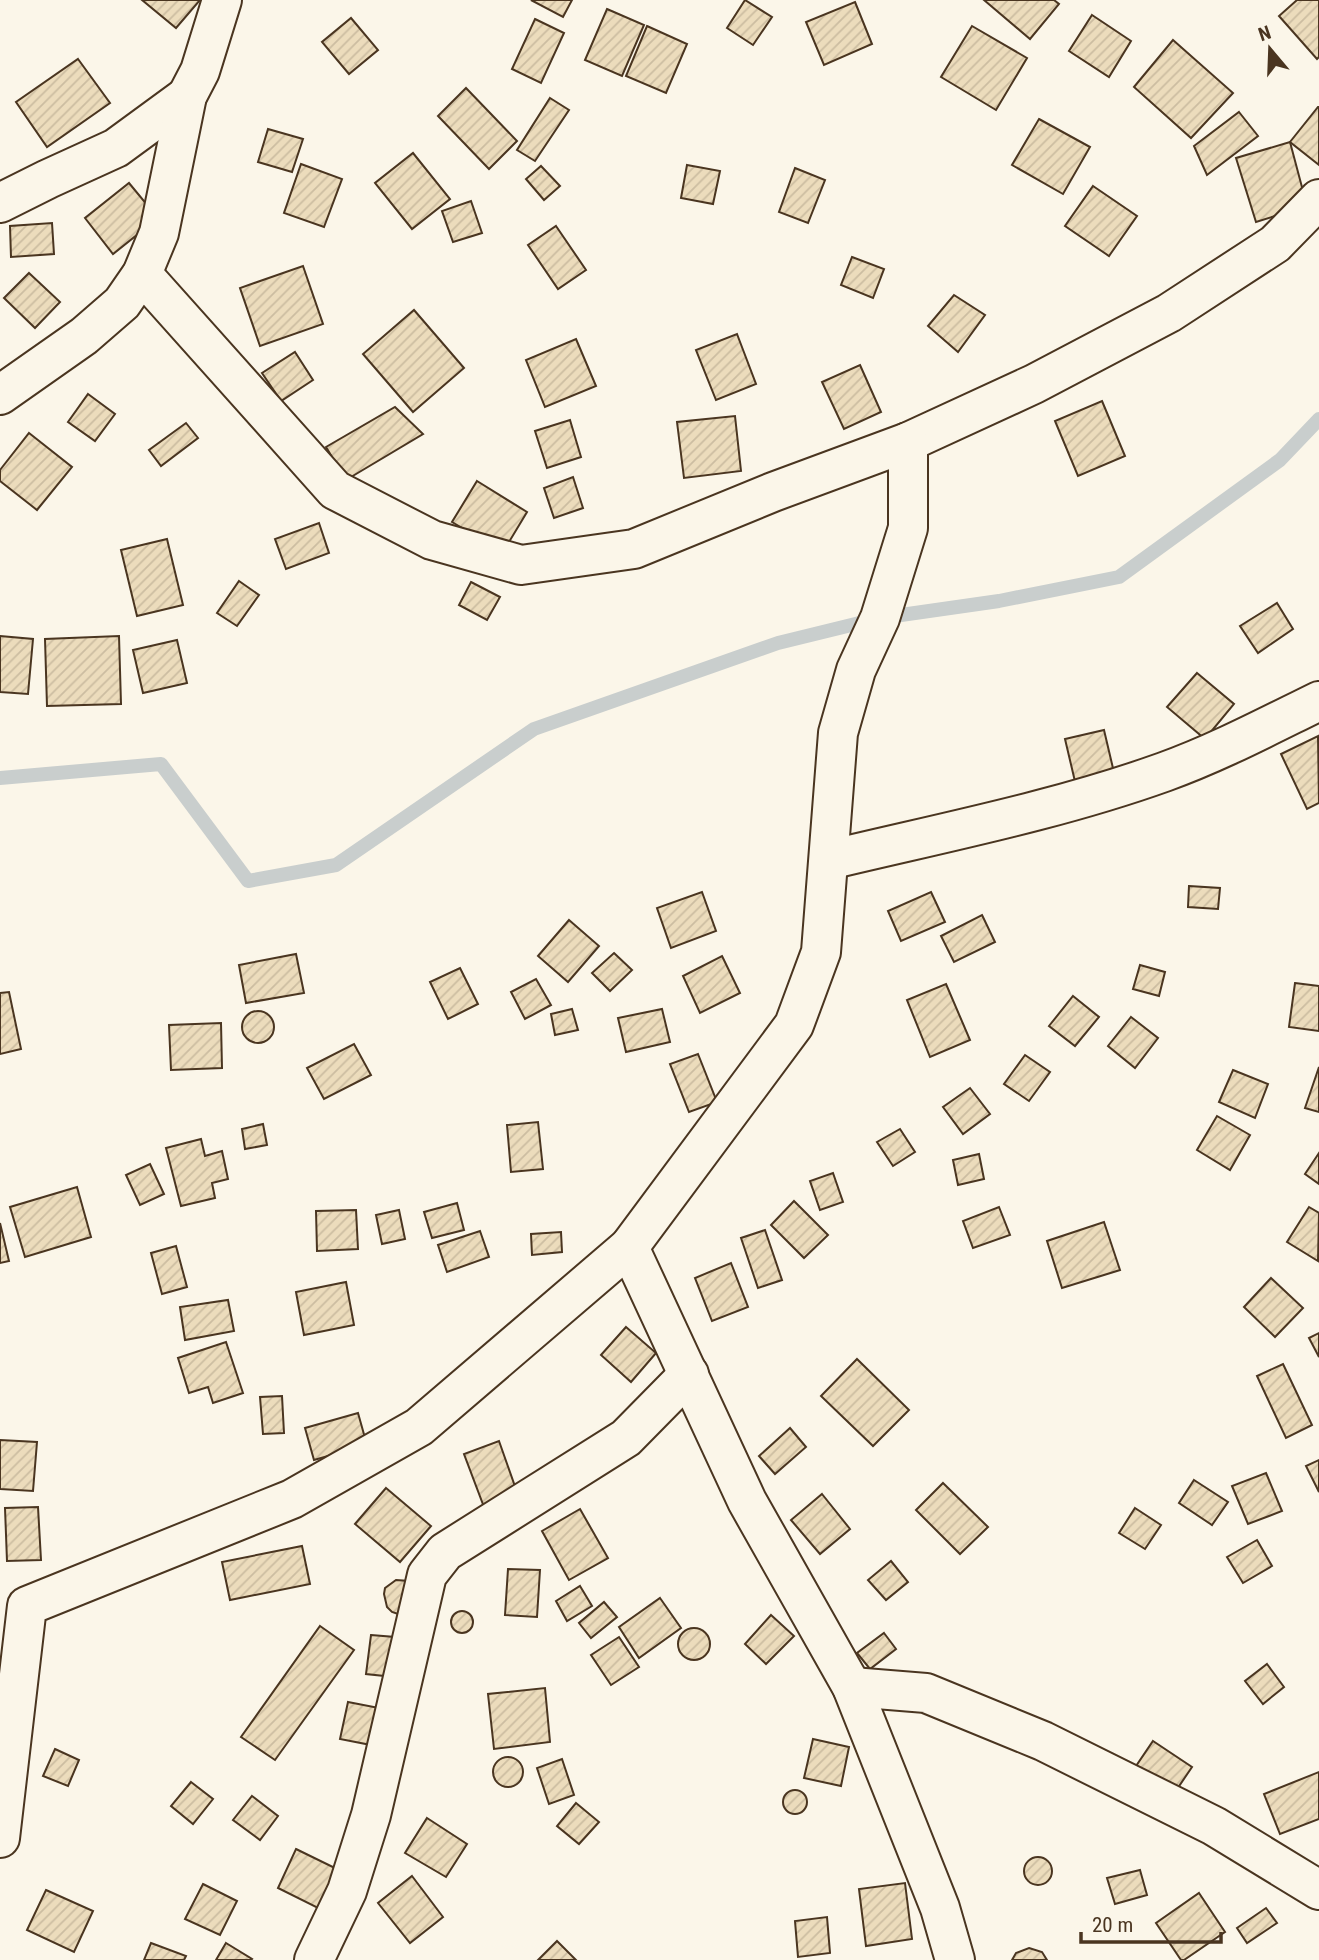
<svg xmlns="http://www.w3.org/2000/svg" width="1319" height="1960" viewBox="0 0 1319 1960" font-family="'Roboto Condensed',sans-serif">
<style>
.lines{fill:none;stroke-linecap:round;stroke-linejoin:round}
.stream{stroke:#c9cecd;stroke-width:14}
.building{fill:url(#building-hatch);stroke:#4a3520;stroke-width:2}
.street-casing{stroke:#4a3520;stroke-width:42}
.street{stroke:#fbf6e9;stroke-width:38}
</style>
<defs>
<pattern id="building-hatch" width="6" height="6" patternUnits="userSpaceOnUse" patternTransform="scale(1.75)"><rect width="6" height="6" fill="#ecdcbc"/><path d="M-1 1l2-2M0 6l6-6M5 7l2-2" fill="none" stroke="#ccbda1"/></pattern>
</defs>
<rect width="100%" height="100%" fill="#fbf6e9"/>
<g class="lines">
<polyline class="stream" points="0,778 161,764 248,881 336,865 534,729 778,643 880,618 999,601 1119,577 1280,460 1319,419"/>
</g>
<g class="building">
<polygon points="142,0 200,0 176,28"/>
<polygon points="531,0 572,0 563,17"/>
<polygon points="745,0 772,17 753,45 727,28"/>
<polygon points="984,0 1054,0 1059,4 1030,39"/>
<polygon points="1297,0 1319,0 1319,57 1317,59 1279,16"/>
<polygon points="855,2 872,44 824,65 806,22"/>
<polygon points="607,9 644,25 622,76 585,60"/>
<polygon points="1092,15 1131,41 1109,77 1069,51"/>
<polygon points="351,18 378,50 349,74 322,42"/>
<polygon points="535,19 564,33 541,83 512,69"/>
<polygon points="647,26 687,44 666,93 626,76"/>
<polygon points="972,26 1027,58 996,110 941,77"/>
<polygon points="1173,40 1233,93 1191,138 1134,87"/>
<polygon points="78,59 110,103 47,147 16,102"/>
<polygon points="466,88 517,141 489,169 438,116"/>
<polygon points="550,98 569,110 535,161 517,150"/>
<polygon points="1318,107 1319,107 1319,165 1290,142"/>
<polygon points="1239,112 1258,136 1207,175 1194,146"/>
<polygon points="1039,119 1090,147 1063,194 1012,165"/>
<polygon points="268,129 303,139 292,172 258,162"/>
<polygon points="1290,142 1307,206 1256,222 1236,158"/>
<polygon points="413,153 450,199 412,229 375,183"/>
<polygon points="301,164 342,179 324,227 284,213"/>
<polygon points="687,165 720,171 713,204 681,198"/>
<polygon points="541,166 560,186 544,200 526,179"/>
<polygon points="795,168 825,180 808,223 779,212"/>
<polygon points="129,183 158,218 113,254 85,218"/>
<polygon points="1093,186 1137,216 1109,256 1065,226"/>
<polygon points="471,201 482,233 453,242 442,211"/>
<polygon points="52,223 54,254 11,257 10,226"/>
<polygon points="556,226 586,270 558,289 528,245"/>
<polygon points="852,257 884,269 873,298 841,285"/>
<polygon points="303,266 323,324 260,346 240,288"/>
<polygon points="29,273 60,302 35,328 4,298"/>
<polygon points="954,295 985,315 958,352 928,326"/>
<polygon points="414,310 464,368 413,412 363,354"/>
<polygon points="737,334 756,384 716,400 696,350"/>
<polygon points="576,339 596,386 545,407 526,360"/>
<polygon points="295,352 313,380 281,401 262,373"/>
<polygon points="860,365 881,412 844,429 822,382"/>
<polygon points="88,394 115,414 95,441 68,422"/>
<polygon points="1102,401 1125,456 1078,476 1055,421"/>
<polygon points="395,407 423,434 346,480 326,447"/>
<polygon points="735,416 741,471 684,478 677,422"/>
<polygon points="570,420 581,457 547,468 535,431"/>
<polygon points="186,423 198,438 161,466 149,450"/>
<polygon points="29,433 72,467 37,510 0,481 0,470"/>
<polygon points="573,477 583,508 554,518 544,488"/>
<polygon points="477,481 527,512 503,552 452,522"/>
<polygon points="319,523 329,553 286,569 275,539"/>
<polygon points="167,539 183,605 137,616 121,550"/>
<polygon points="239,581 259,595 237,626 217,613"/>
<polygon points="471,582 500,597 487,620 459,605"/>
<polygon points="1277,603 1293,629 1258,653 1240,626"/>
<polygon points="0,636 33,639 28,694 0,692"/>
<polygon points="119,636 121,704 47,706 45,639"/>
<polygon points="177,640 187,683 143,693 133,650"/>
<polygon points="1197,673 1234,704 1205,739 1167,707"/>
<polygon points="1104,730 1116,781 1077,790 1065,739"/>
<polygon points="1318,736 1319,803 1307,809 1281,754"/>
<polygon points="1189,886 1220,888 1218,909 1188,907"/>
<polygon points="702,892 716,931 671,948 657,908"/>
<polygon points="931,892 945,922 901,941 888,911"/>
<polygon points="982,915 995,942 954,962 941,936"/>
<polygon points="569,920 599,946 568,982 538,956"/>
<polygon points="614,953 632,970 610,991 592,973"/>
<polygon points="296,954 304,993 246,1003 239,965"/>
<polygon points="722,956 740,993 700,1013 683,976"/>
<polygon points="1140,965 1165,972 1159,996 1133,989"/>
<polygon points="460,968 478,1004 448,1019 430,982"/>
<polygon points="536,979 551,1005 525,1019 511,992"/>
<polygon points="1295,983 1319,986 1319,1031 1289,1027"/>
<polygon points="946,984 970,1040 930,1057 907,1000"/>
<polygon points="9,992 21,1049 0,1054 0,993"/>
<polygon points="1073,996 1099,1017 1075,1046 1049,1026"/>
<polygon points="572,1009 578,1030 555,1035 551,1014"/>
<polygon points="662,1009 670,1042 626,1052 618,1018"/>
<circle cx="258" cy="1027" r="16"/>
<polygon points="1131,1017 1158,1038 1135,1068 1108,1046"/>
<polygon points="221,1023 222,1068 171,1070 169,1025"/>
<polygon points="354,1044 371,1075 324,1099 307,1068"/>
<polygon points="698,1054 717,1102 689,1112 670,1064"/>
<polygon points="1025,1055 1050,1072 1029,1101 1004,1084"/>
<polygon points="1319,1067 1319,1112 1305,1108"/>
<polygon points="1233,1070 1268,1084 1255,1118 1219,1102"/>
<polygon points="970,1088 990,1114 963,1134 943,1107"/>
<polygon points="1217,1116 1250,1135 1230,1170 1197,1150"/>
<polygon points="538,1122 543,1169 511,1172 507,1125"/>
<polygon points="263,1124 267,1145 245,1149 242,1129"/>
<polygon points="900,1129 915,1152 893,1166 877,1142"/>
<polygon points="201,1139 205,1156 222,1151 228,1179 212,1183 215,1198 181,1206 166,1148"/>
<polygon points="1319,1153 1319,1184 1305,1174"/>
<polygon points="979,1154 984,1179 958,1185 953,1160"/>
<polygon points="150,1164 164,1194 140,1205 126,1175"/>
<polygon points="833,1173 843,1202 820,1210 810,1181"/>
<polygon points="77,1187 91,1237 25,1257 10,1207"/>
<polygon points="794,1201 828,1235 804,1258 771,1225"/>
<polygon points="457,1203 464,1230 432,1238 424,1212"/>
<polygon points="999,1207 1010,1235 973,1248 963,1221"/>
<polygon points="1309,1207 1319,1213 1318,1261 1287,1242"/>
<polygon points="356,1210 358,1249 317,1251 316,1211"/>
<polygon points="399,1210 405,1239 382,1244 376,1215"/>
<polygon points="1104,1222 1120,1270 1062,1288 1047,1241"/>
<polygon points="0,1223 9,1261 0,1263"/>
<polygon points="765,1230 782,1280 758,1288 741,1238"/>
<polygon points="480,1231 489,1257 447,1272 438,1245"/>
<polygon points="561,1232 562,1252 532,1255 531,1234"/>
<polygon points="176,1246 187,1287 162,1294 151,1253"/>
<polygon points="731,1263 748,1307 712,1321 695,1278"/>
<polygon points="1271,1278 1303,1308 1275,1337 1244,1307"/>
<polygon points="346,1282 354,1325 304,1335 296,1292"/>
<polygon points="228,1300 234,1331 185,1340 180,1307"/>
<polygon points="626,1327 656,1353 631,1382 601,1355"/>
<polygon points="1319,1333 1319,1357 1309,1338"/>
<polygon points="226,1342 243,1393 213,1403 208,1387 189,1393 178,1358"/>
<polygon points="857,1359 909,1410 873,1446 821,1396"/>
<polygon points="1283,1364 1312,1425 1286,1438 1257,1376"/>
<polygon points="282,1396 284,1433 263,1434 260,1397"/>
<polygon points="358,1413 367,1445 314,1460 305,1428"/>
<polygon points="790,1428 806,1447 775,1474 759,1456"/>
<polygon points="0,1440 37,1442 33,1491 0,1489"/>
<polygon points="499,1441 518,1495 484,1507 464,1454"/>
<polygon points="1319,1460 1319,1492 1306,1466"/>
<polygon points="1266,1473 1282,1511 1248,1524 1232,1486"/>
<polygon points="1194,1480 1228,1502 1212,1525 1179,1503"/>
<polygon points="943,1483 988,1527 960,1554 916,1510"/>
<polygon points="386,1488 431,1526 400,1562 355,1524"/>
<polygon points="822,1494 850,1529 820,1554 791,1520"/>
<polygon points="38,1507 41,1560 7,1561 5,1508"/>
<polygon points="1135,1508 1161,1525 1145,1549 1119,1533"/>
<polygon points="580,1509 608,1558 569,1580 542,1531"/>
<polygon points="1257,1540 1272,1566 1243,1583 1227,1557"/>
<polygon points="302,1546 310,1584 230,1600 222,1562"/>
<polygon points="891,1561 908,1582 886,1600 868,1580"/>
<polygon points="508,1569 540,1570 537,1617 505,1615"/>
<polygon points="396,1580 409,1581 398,1614 392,1612 387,1607 384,1594 385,1588"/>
<polygon points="580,1586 592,1606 567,1621 556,1601"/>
<polygon points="660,1598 681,1628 639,1658 619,1627"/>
<polygon points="604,1602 617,1617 591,1638 579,1623"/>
<circle cx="462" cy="1622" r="11"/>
<polygon points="771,1615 794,1636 766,1664 745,1644"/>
<polygon points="320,1626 354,1650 275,1760 241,1737"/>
<circle cx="694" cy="1644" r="16"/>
<polygon points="884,1633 896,1649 870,1669 857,1653"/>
<polygon points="371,1635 407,1638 403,1678 366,1674"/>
<polygon points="619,1637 639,1667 611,1685 591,1655"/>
<polygon points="1267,1664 1284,1687 1263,1704 1245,1681"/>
<polygon points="545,1688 550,1742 494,1749 488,1694"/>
<polygon points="348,1702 379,1708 371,1745 340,1739"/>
<polygon points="813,1739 849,1747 841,1786 804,1778"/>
<polygon points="1153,1741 1192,1767 1171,1798 1132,1772"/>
<polygon points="55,1749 79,1760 68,1786 43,1776"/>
<circle cx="508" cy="1772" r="15"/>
<polygon points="562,1759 574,1795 549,1804 537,1768"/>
<polygon points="1319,1772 1319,1819 1280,1834 1264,1794"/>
<polygon points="191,1782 213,1799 193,1824 171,1806"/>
<circle cx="795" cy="1802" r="12"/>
<polygon points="252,1796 278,1816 260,1840 233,1820"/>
<polygon points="576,1803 599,1822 579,1844 557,1826"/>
<polygon points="427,1818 467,1844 446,1877 405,1853"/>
<polygon points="296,1849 339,1870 320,1909 278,1888"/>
<circle cx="1038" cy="1871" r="14"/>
<polygon points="1140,1870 1147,1895 1115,1904 1107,1878"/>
<polygon points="412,1876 443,1917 410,1943 378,1903"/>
<polygon points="905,1883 912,1939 866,1946 859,1889"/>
<polygon points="203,1884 237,1901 220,1935 185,1919"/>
<polygon points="46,1890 93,1911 74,1952 27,1930"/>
<polygon points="1199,1893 1225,1932 1184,1960 1181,1960 1156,1923"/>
<polygon points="1266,1908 1277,1923 1247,1943 1237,1928"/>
<polygon points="827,1917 830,1953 798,1957 795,1921"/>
<polygon points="557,1941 576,1960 538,1960"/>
<polygon points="151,1943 186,1956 184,1960 144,1960"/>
<polygon points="226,1943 252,1959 251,1960 216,1960"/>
<polygon points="1029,1948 1042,1952 1047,1960 1012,1960 1016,1953"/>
</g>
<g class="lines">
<g class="street-casing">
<g id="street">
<polyline points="0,203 48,179 116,148 187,96"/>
<polyline points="142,274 335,490 432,540 521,565 634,549 773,492 908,442 1034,384 1169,313 1275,244 1319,199"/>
<polyline points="0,395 84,336 122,303 142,274 159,233 187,96 200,71 222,0"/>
<polyline points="908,442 908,528 880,618 856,670 838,733 821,952 794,1025 629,1247 747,1501 852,1687 940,1908 955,1960"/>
<path d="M829,860C941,833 1055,811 1164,772C1217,753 1268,726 1319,701"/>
<polyline points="852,1687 926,1693 1043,1741 1214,1826 1319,1890"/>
<polyline points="0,1838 27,1606 292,1499 419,1427 629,1247"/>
<polyline points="314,1960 347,1891 371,1815 427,1575 445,1552 626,1438 689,1374"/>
</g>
</g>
<use href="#street" class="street"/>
</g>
<g transform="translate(1270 49) rotate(341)" stroke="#fbf6e9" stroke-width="5" paint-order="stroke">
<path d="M0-5L12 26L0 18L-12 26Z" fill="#4a3520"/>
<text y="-10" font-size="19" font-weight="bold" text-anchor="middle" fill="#4a3520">N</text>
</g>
<path d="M1081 1932v10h140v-10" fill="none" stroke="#4a3520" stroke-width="3.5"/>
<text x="1092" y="1932" font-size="21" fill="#4a3520" stroke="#fbf6e9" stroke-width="5" paint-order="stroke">20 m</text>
</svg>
